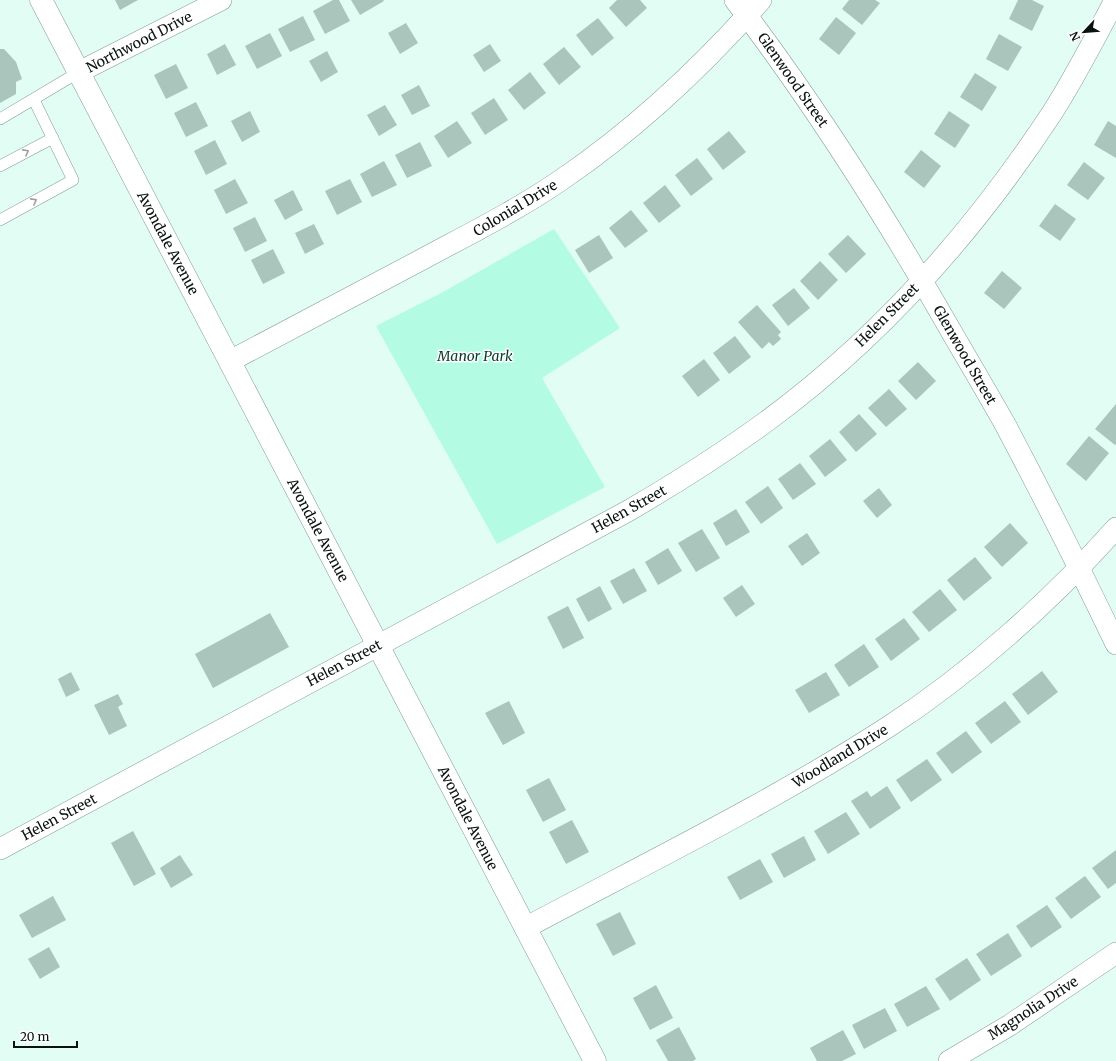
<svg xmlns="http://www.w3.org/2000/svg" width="1116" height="1061" viewBox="0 0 1116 1061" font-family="Merriweather,serif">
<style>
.green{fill:#b3fbe3}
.building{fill:#aac5bb}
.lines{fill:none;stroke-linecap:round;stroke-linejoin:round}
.service-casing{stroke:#819b91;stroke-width:12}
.minor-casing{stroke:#819b91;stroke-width:22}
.tertiary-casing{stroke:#819b91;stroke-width:23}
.service{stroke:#fff;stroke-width:11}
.minor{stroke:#fff;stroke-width:21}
.tertiary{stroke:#fff;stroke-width:22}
.oneway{stroke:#9da09f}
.labels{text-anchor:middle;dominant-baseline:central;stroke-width:3;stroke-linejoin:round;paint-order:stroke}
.street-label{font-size:14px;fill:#09120f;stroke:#fff}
.park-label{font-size:14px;font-style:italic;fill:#093a2d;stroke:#fff}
</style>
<rect width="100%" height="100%" fill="#e2fef4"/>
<polygon class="green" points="554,229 620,328 542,378 605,487 497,544 376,326 443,292"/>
<g class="building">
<polygon points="115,0 138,0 120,10"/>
<polygon points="333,0 339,0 350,21 325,34 313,11"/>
<polygon points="351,0 383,0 384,1 360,15"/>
<polygon points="617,0 640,0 647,8 626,27 609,8"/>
<polygon points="849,0 875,0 880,3 862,25 842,9"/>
<polygon points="1018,0 1032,0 1044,6 1032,31 1009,19"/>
<polygon points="303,16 315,40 290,52 278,29"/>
<polygon points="836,17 856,33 839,55 819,39"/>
<polygon points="598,18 614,38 592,56 576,35"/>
<polygon points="406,23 418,43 400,54 388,33"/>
<polygon points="270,33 282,56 257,69 245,46"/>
<polygon points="999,34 1022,47 1008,71 986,59"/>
<polygon points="225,44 236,65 217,75 207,54"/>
<polygon points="490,44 501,61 484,72 473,55"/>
<polygon points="564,47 581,67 559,85 543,64"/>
<polygon points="0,49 4,49 16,62 22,79 16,82 16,94 0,103"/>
<polygon points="327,51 338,72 321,82 309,61"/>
<polygon points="176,64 188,88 166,99 154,75"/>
<polygon points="530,72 546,93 524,110 508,90"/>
<polygon points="975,73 997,87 982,111 960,97"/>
<polygon points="419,85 430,106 412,115 401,95"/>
<polygon points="494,98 508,120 485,135 471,113"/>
<polygon points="196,102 208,126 186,137 174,113"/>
<polygon points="385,105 397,125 379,136 367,115"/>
<polygon points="250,111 260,132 242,142 231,121"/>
<polygon points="949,111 970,125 955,148 934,134"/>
<polygon points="457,121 472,143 448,158 434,136"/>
<polygon points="1108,121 1116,126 1116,158 1094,145"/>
<polygon points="729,131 746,152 723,170 707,149"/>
<polygon points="215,140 227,164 206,175 194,151"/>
<polygon points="420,142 432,166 407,178 395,155"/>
<polygon points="921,150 941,166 924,188 904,172"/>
<polygon points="697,158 713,179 691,196 675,175"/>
<polygon points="384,161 397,185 372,197 360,174"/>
<polygon points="1084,162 1105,178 1088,200 1067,185"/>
<polygon points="235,179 248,203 226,214 214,190"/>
<polygon points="350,179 362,202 337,215 325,191"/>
<polygon points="665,185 681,206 659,223 643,203"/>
<polygon points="293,190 303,210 285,220 274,200"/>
<polygon points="1055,204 1076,219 1060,241 1039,226"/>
<polygon points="631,210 648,231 625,248 609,228"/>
<polygon points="255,217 267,241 245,252 233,228"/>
<polygon points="314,224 324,244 305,254 295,233"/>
<polygon points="599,235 613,258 589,273 575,250"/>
<polygon points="848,235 866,254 846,273 828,254"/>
<polygon points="273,249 285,273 263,284 251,260"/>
<polygon points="820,261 838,280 818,300 800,281"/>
<polygon points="1002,271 1022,288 1004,309 984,293"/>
<polygon points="794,288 810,308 788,326 772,305"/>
<polygon points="757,305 781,332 778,335 781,339 773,346 769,342 762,349 738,322"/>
<polygon points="735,336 751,357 729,374 713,353"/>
<polygon points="704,359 720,380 698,397 682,376"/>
<polygon points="918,362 936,381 916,400 898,381"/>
<polygon points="889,389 907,409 886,427 868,408"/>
<polygon points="1116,404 1116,444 1115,445 1095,429"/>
<polygon points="859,414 877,434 856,452 839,432"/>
<polygon points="1089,436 1109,453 1086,481 1066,464"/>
<polygon points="830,439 847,460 825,477 809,456"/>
<polygon points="800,463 816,484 793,500 778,479"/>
<polygon points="768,486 783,508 761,524 745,502"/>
<polygon points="879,488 892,505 877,518 863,501"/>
<polygon points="736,509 750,532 726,546 713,523"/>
<polygon points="1010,523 1028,543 1002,567 984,547"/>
<polygon points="702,529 720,558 696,572 678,543"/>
<polygon points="807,533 820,553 802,566 788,546"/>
<polygon points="668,548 682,571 658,585 645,562"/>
<polygon points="975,557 992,578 964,601 947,580"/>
<polygon points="634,568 647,591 623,604 610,581"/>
<polygon points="742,585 755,604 736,617 723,598"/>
<polygon points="600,586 612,609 588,622 576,599"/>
<polygon points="940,589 957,610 929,632 912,612"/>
<polygon points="568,606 584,638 563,649 547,617"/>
<polygon points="270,613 289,647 213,688 195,654"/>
<polygon points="904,618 920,639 891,661 875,639"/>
<polygon points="864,644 879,667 849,687 834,665"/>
<polygon points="1042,671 1058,692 1028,715 1012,694"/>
<polygon points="71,672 80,690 66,697 58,679"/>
<polygon points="826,672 840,695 809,713 795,690"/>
<polygon points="118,694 123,704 118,707 127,726 109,735 94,705"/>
<polygon points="509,701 525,733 503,745 485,713"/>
<polygon points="1005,701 1021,722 991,744 975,723"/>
<polygon points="966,731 982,752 952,774 936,753"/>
<polygon points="927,759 942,780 911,802 896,780"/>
<polygon points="549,778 566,810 543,822 526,790"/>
<polygon points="887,786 901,808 870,829 851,801 867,791 871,797"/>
<polygon points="846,812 860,834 828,854 814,831"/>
<polygon points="572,820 589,852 566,864 549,832"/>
<polygon points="133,831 156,874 134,886 111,843"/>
<polygon points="804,836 816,860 784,878 771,854"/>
<polygon points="1116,850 1116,883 1108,889 1092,868"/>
<polygon points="180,855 193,875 171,888 160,868"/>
<polygon points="760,859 773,882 740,900 727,877"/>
<polygon points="1085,876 1101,897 1071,919 1055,898"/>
<polygon points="53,896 66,920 32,938 19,915"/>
<polygon points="1047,905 1062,927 1031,948 1016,926"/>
<polygon points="620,912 636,944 613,956 596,924"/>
<polygon points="1008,933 1022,956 991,976 976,954"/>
<polygon points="49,947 60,967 40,979 28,959"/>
<polygon points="967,958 981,980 950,1001 935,979"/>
<polygon points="656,985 673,1018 650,1030 633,998"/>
<polygon points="926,986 940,1009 907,1027 894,1004"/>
<polygon points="885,1008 897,1031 864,1049 852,1025"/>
<polygon points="679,1027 696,1059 693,1061 668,1061 656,1040"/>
<polygon points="843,1030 856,1054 842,1061 817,1061 810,1048"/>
</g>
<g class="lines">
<g class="service-casing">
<g id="service">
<polyline points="0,119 79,72"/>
<polyline points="0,166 53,138"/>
<polyline points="0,220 73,180 34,100"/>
</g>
</g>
<g class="minor-casing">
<g id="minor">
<path d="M735,0C815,105 886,217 951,331C969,362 988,394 1006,426C1044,498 1081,571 1116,644"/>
<polyline points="79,72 221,0"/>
<path d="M230,361C293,328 356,294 419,261C467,235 516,211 561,180C636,129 701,68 761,0"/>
<path d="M0,849L628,511C676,483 722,454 767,421C880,338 975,230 1052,113C1075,77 1095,38 1115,0"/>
<path d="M525,928C647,863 772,802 888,727C970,674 1051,601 1116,528"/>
<polyline points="949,1061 1010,1025 1116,953"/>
</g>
</g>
<g class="tertiary-casing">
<polyline id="tertiary" points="41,0 595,1061"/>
</g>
<use href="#service" class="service"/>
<use href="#minor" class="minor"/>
<use href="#tertiary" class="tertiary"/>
</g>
<defs><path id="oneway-chevron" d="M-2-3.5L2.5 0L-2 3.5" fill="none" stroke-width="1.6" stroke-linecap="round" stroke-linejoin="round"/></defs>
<g class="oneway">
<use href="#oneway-chevron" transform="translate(26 152) rotate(-28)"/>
<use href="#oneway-chevron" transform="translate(34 201) rotate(-28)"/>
</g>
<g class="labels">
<g class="street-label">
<text transform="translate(139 42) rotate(-27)">Northwood Drive</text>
<text transform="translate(793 80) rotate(55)">Glenwood Street</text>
<text transform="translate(515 208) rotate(-31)">Colonial Drive</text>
<text transform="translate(168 243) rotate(62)">Avondale Avenue</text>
<text transform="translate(887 315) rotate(-45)">Helen Street</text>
<text transform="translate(965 355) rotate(60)">Glenwood Street</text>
<text transform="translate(629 509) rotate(-29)">Helen Street</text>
<text transform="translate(318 530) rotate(62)">Avondale Avenue</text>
<text transform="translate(344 663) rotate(-28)">Helen Street</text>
<text transform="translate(840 756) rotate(-31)">Woodland Drive</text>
<text transform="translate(59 817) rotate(-28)">Helen Street</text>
<text transform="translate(468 818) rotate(63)">Avondale Avenue</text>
<text transform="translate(1033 1008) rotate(-33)">Magnolia Drive</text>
</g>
<g class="park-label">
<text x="475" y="356">Manor Park</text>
</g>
</g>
<g transform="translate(1084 32) rotate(244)" stroke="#ffffff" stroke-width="3" paint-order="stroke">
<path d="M0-3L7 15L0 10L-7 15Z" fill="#09120f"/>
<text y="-6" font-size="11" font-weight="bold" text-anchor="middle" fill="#09120f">N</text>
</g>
<path d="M14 1041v6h63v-6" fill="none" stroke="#09120f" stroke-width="2"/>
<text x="20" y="1041" font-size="12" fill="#09120f" stroke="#ffffff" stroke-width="3" paint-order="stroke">20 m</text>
</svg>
